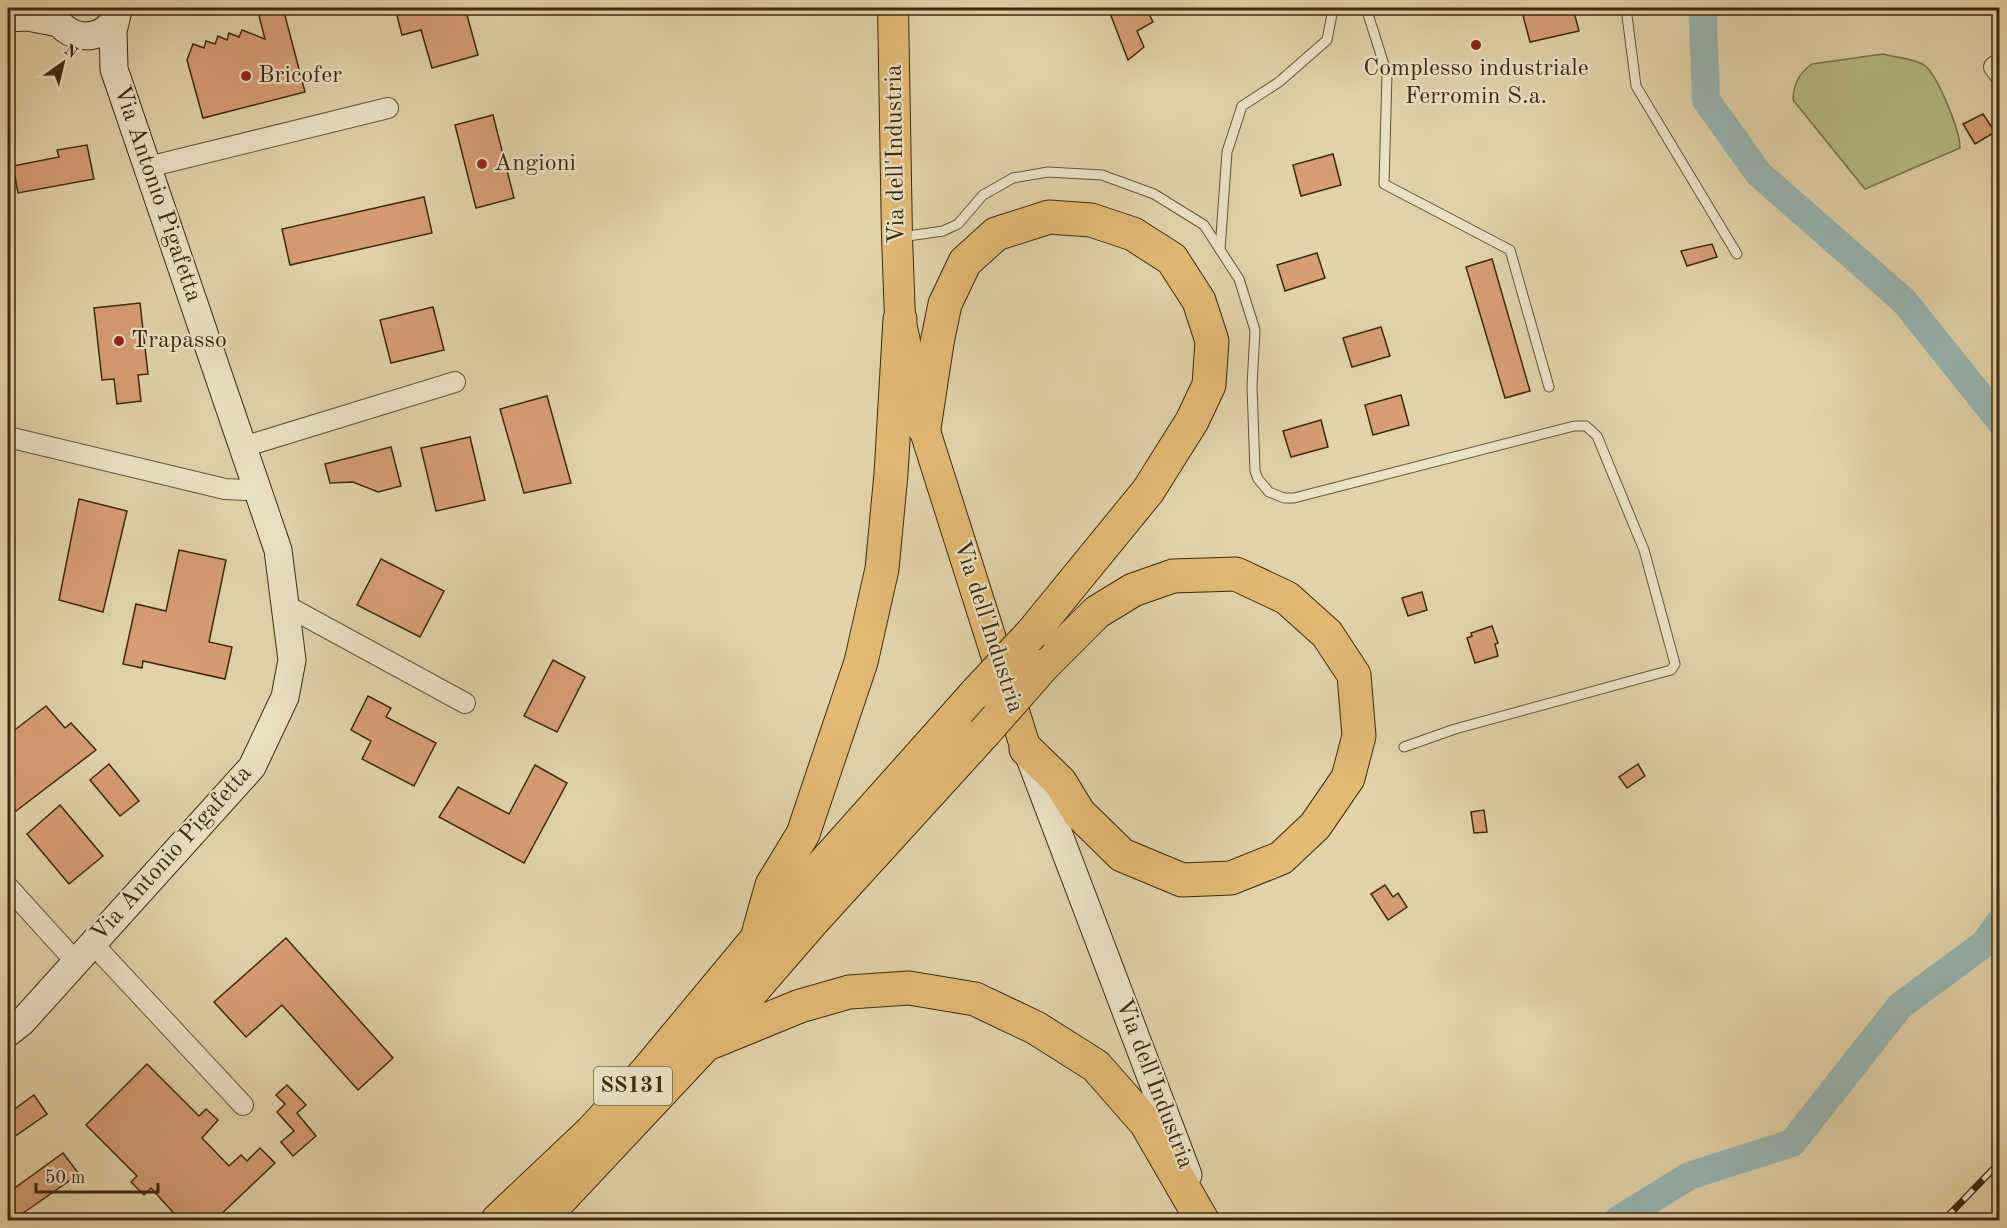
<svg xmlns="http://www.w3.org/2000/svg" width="2007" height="1228" viewBox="0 0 2007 1228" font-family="'Old Standard TT',serif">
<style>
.green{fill:#b6bc86;stroke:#79724a;stroke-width:1.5}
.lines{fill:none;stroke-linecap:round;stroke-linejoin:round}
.river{stroke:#98b6b3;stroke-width:28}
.building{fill:#d79e76;stroke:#3c290e;stroke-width:1.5}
.lane-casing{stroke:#665435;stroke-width:11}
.street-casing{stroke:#665435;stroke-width:22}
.secondary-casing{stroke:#3c290e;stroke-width:29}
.primary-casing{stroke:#3c290e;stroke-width:32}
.highway-casing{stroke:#3c290e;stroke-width:35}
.lane{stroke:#ece3c7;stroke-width:9}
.street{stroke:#ece3c7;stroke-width:20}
.secondary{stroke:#ece3c7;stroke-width:27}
.primary{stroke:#e1ba74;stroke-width:30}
.highway{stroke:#e1ba74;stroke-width:33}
.rail-casing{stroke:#3c290e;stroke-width:7}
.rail{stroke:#ece3c7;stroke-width:4.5;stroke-dasharray:14;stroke-linecap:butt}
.highway-bridge-casing{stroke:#3c290e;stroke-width:35;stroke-linecap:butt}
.highway-bridge{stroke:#e1ba74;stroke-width:33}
.poi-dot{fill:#8f2418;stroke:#ece3c7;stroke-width:2}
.labels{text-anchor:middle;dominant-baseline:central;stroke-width:4.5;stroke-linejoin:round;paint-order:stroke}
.shield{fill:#ece3c7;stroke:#716146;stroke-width:1.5}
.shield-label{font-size:22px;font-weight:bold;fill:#3c290e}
.poi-label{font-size:24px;fill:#3c290e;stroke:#ece3c7;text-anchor:start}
.street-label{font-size:24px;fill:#3c290e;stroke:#ece3c7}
</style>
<rect width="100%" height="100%" fill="#e2d4a9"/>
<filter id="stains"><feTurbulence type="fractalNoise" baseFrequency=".00333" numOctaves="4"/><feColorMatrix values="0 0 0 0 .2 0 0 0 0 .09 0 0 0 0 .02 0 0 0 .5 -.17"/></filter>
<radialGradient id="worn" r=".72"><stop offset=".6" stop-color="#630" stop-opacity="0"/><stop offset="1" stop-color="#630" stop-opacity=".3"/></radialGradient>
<path class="green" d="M1883,54C1896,58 1913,58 1924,65C1938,75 1960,131 1960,148L1865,189L1793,100C1793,85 1799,73 1812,64Z"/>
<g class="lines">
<g class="river">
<polyline points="1704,8 1703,22 1706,100 1759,174 1904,301 2000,421"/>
<polyline points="1618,1220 1689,1176 1792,1143 1900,1006 1985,943 2000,922"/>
</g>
</g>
<g class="building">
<polygon points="257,8 283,8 305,92 203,118 187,60 193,44 204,48 206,41 215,44 218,36 227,40 229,33 239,37 242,30 265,39"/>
<polygon points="395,8 465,8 478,55 432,68 421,30 402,35"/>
<polygon points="1108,8 1146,8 1153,22 1137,31 1144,47 1128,60"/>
<polygon points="1521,8 1573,8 1579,31 1530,42"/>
<polygon points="1983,114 1995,132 1975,144 1963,124"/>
<polygon points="493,115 514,198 476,208 455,125"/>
<polygon points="87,145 94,179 18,193 13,166 59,157 57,150"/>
<polygon points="1333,154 1341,185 1301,196 1293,165"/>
<polygon points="424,197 432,233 290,265 282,229"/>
<polygon points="1712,244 1717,257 1687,266 1681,251"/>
<polygon points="1317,253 1325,278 1285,291 1277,265"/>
<polygon points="1492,259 1530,391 1505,398 1466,267"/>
<polygon points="140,303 148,374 138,375 141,401 117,404 114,379 102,380 94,308"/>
<polygon points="433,307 444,350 391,363 380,320"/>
<polygon points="1381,327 1390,356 1352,367 1343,338"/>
<polygon points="1401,395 1409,425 1373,435 1365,405"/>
<polygon points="547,396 571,483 524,493 500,409"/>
<polygon points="1321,420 1328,447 1291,457 1283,431"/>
<polygon points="470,437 485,500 436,511 421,448"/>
<polygon points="391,447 401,486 378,492 353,482 330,483 325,464"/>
<polygon points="79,499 127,511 103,612 59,600"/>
<polygon points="179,550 226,560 209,642 232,647 225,679 143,661 142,668 123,664 136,604 166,611"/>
<polygon points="381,559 444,591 420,637 357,605"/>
<polygon points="1422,592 1427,610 1408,616 1402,598"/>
<polygon points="1492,626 1498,643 1495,644 1498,656 1475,663 1467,638 1472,636 1471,633"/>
<polygon points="553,660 585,677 557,732 524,716"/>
<polygon points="368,696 391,708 386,717 436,743 414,786 362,759 371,741 351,730"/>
<polygon points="46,706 65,728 71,723 96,750 16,811 8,801 8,735"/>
<polygon points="109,764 139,801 120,816 90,780"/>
<polygon points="1638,764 1645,776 1627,788 1619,777"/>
<polygon points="535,765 567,783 524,863 439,817 458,787 509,814"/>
<polygon points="60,805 103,856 69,884 27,834"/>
<polygon points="1484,810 1487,832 1474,833 1471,812"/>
<polygon points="1385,885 1393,897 1398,893 1407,907 1388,920 1371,894"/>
<polygon points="286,938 393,1058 358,1090 282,1005 246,1037 214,1002"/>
<polygon points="147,1064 199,1116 206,1109 218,1120 202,1138 229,1166 241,1155 247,1161 260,1148 275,1163 214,1221 181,1221 151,1188 144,1195 131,1182 137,1176 86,1125"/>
<polygon points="287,1085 306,1105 297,1113 316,1136 293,1156 281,1142 294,1131 277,1112 285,1104 276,1095"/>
<polygon points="34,1095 47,1114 8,1141 8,1114"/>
<polygon points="63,1153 79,1174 16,1218 8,1205 8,1193"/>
</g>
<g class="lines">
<g class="lane-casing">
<g id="lane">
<polyline points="1366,8 1387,74 1384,184 1510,250 1549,387"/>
<polyline points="1626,8 1636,86 1737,254"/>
<polyline points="901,237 943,231 958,224 983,195 1013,178 1048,172 1102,175 1154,194 1204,225 1239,279 1255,330 1252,386 1255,471 1258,479 1269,492 1284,498 1294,498 1574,426 1586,426 1597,436 1644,550 1675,664 1671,670 1455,729 1404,747"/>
<polyline points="1220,250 1227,152 1242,106 1279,82 1327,40 1332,14 1329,8"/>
</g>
</g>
<g class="street-casing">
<g id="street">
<polyline points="2000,63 1994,67 2000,75"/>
<polyline points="148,167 388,108"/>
<polyline points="8,437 225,489 245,490 258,487"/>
<polyline points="243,447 455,382"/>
<polyline points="285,605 465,703"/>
<polyline points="8,887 76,962"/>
<polyline points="92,943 243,1105"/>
</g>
</g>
<g class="secondary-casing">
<g id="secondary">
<path d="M51,8C62,44 108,46 119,9"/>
<polyline points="8,18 27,17 59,23"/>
<polyline points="1028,753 1188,1175"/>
<polyline points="8,1033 22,1022 252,767 285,697 292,660 278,550 114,69 113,31 116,19"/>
</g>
</g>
<g class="primary-casing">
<polyline id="primary" points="893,8 897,237 900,319 924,428 1026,749"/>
</g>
<g class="highway-casing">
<g id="highway">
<polyline points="924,428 937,343 945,304 965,262 996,234 1049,217 1091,220 1133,234 1172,259 1199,301 1212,341 1209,385 1192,421 1148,491 1032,633"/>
<polyline points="1026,749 1060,782 1079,813 1122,855 1182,880 1231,878 1281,858 1315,826 1348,778 1359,736 1354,675 1327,634 1287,598 1236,574 1173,576 1133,590 1097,612 1043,666"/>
<polyline points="759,931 772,885 803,834 861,662 882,569 891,474 900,319"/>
<polyline points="712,1042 800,1006 849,992 909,988 975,999 1036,1028 1096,1066 1146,1123 1202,1220"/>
<polyline points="498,1220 591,1132 647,1071 755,941 977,692"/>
<polyline points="541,1220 707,1043 811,923 984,733"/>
</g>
</g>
<use href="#lane" class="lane"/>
<use href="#street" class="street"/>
<use href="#secondary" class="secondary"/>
<use href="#primary" class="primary"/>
<use href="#highway" class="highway"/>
<g class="rail-casing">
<polyline id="rail" points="1944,1220 2000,1162"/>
</g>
<use href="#rail" class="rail"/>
<g class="highway-bridge-casing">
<g id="highway-bridge">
<polyline points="977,692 1032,633"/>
<polyline points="984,733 1043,666"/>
</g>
</g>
<use href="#highway-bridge" class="highway-bridge"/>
</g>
<g class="poi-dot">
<circle cx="1476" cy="45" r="6"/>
<circle cx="246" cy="76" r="6"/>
<circle cx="482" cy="164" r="6"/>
<circle cx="119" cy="341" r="6"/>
</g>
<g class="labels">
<rect class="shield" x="594" y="1067" width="78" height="38" rx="4.5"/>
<g class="shield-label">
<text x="633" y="1086">SS131</text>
</g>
<g class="poi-label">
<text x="1476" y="69" text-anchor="middle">Complesso industriale<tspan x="1476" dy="28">Ferromin S.a.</tspan></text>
<text x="258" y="76">Bricofer</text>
<text x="494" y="164">Angioni</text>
<text x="131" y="341">Trapasso</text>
</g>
<g class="street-label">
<text transform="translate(896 154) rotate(-91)">Via dell'Industria</text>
<text transform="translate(157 194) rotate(71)">Via Antonio Pigafetta</text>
<text transform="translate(988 627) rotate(72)">Via dell'Industria</text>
<text transform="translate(172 854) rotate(-48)">Via Antonio Pigafetta</text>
<text transform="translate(1154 1084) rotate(69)">Via dell'Industria</text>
</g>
</g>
<rect width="2007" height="1228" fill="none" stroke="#e2d4a9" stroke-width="30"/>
<rect x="9" y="9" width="1989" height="1210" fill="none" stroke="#3c290e" stroke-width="3"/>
<rect x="15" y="15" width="1977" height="1198" fill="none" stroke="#3c290e" stroke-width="1.5"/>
<g transform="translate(63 63) rotate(34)" stroke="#ece3c7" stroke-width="4.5" paint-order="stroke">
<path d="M0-4.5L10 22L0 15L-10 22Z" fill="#3c290e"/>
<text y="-9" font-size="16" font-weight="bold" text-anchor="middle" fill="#3c290e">N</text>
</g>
<path d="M36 1183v9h122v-9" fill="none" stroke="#3c290e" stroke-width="3"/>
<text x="45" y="1183" font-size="18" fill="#3c290e" stroke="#ece3c7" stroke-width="4.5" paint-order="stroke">50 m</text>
<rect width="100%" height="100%" filter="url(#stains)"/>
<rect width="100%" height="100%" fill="url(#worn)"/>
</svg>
